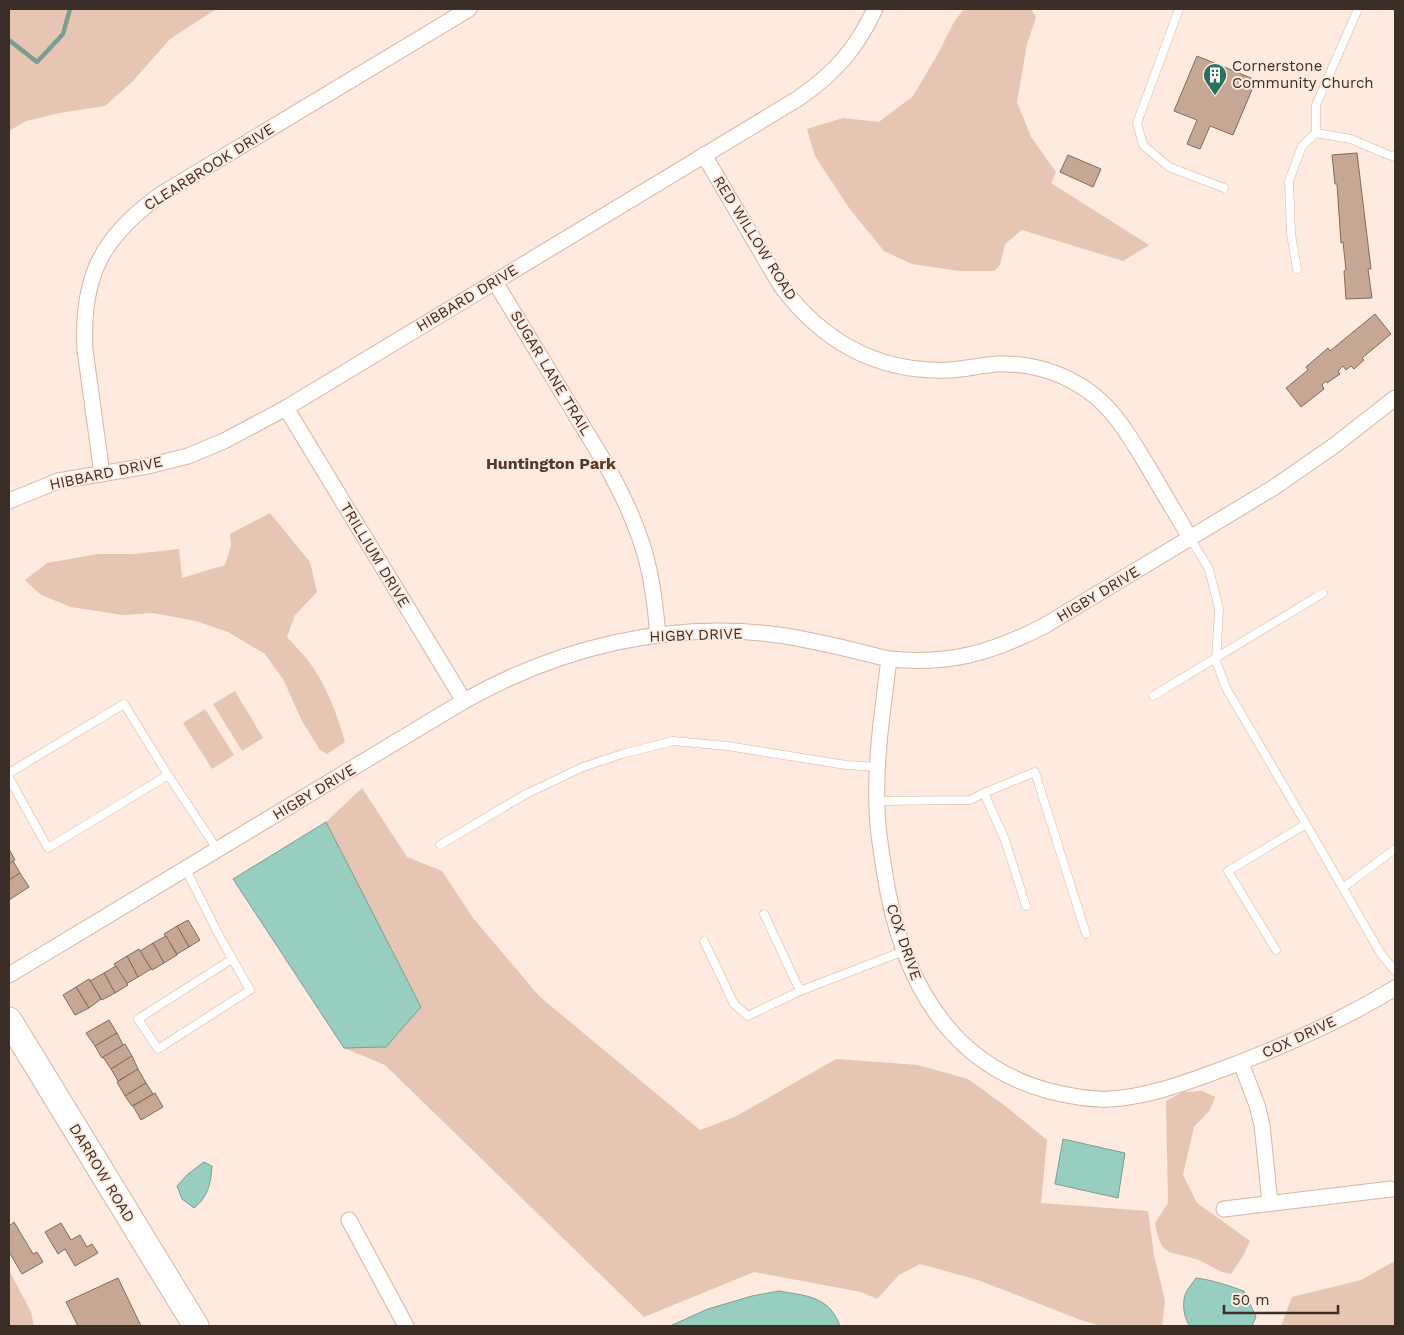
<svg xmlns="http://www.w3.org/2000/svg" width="1404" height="1335" viewBox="0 0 1404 1335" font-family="'Work Sans',sans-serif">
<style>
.green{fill:#e6c5b2}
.water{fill:#97cec0;stroke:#7b9e92}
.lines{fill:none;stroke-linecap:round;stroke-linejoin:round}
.stream{stroke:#7b9e92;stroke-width:4.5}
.building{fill:#c6a794;stroke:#866958}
.lane-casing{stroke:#d5b5a3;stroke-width:9}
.street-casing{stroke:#d5b5a3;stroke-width:17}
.primary-casing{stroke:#d5b5a3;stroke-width:27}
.lane{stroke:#fff;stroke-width:8}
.street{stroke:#fff;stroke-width:15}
.primary{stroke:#fff;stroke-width:25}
.labels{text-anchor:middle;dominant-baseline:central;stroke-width:4;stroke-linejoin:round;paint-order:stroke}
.poi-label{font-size:15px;fill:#3a2e26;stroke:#feeade;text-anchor:start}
.street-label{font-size:15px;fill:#3a2e26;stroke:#feeade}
.neighbourhood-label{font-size:16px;font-weight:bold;fill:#543a2a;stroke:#feeade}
</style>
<rect width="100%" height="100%" fill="#feeade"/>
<g class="green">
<polygon points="9,9 216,9 170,39 133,81 105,106 59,113 26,121 9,131"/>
<polygon points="964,9 1031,9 1036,17 1027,44 1017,102 1031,137 1056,172 1051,183 1149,245 1123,261 1022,230 1005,244 1000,265 994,271 959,271 912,264 884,251 849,208 815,156 807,129 843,118 879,122 913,96 939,52 954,22"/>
<path d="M270,513L310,562L317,592L295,615L287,637C295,646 303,654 310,663C327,687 337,714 345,742L327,754L320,750L302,721L283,679L265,654L228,632L196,621L153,613L123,615L71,607L41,595L25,580L47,563L98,554H134L179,549L182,578L225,565L231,546L230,534Z"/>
<polygon points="235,691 263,738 242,751 213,704"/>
<polygon points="205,709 234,755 212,769 183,723"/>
<polygon points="362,788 407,857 442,871 473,918 539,996 700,1130 735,1117 836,1059 918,1065 968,1079 1004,1105 1047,1140 1041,1203 1148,1211 1154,1255 1165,1301 1162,1326 1100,1326 1078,1319 978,1280 920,1264 899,1275 877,1299 861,1292 754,1272 644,1317 385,1065 344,1048 386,1047 326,822"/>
<path d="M1202,1091L1215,1097L1210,1110L1194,1127L1183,1175L1197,1203L1250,1241L1243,1256L1231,1274C1217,1272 1211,1265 1198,1260C1169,1249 1162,1260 1155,1223L1168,1203L1166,1101L1183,1092Z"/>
<polygon points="1395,1261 1395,1326 1281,1326 1292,1297 1361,1280"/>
<polygon points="9,1270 31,1312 34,1326 9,1326"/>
</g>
<g class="water">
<polygon points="326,822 421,1007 386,1047 344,1048 233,879"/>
<polygon points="1063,1139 1125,1153 1118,1198 1055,1184"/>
<path d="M204,1162L212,1166C211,1183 208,1197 194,1208L182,1199L177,1186L188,1174Z"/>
<path d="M1196,1278C1213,1280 1229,1286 1244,1291L1256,1317L1252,1326H1190C1184,1319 1182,1304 1185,1295C1187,1289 1193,1283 1196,1278Z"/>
<path d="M779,1291C807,1296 829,1296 840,1326H670L708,1309L752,1296Z"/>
</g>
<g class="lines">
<polyline class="stream" points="9,40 37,62 63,34 70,9"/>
</g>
<g class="building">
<polygon points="1197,56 1256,80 1233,135 1210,126 1200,149 1187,144 1197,120 1174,111"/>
<polygon points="1357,153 1371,269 1368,269 1372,298 1346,299 1344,271 1346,270 1343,242 1341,243 1337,184 1335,184 1332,155"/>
<polygon points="1068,155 1101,169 1093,187 1060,172"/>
<polygon points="1375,314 1391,334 1362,358 1364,360 1354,369 1351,366 1346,370 1343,366 1338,371 1340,374 1327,383 1326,381 1322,385 1324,389 1301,407 1286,388 1308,370 1306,367 1328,348 1330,351"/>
<polygon points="9,849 15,860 9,864"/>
<polygon points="13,861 20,873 9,880 9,864"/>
<polygon points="20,873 29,887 9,900 9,880"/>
<polygon points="188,920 200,940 189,947 177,926"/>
<polygon points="177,926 189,947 177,954 164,934"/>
<polygon points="166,936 177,955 164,963 153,943"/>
<polygon points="153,943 164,963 152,970 140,951"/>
<polygon points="139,949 151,969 138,977 127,956"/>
<polygon points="127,956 138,977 126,984 114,964"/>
<polygon points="116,966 128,985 115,993 104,973"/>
<polygon points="104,973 115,993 102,1000 90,981"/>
<polygon points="89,979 101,999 89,1008 76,987"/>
<polygon points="76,987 89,1008 75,1015 63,995"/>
<polygon points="109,1020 117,1033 95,1046 86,1033"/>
<polygon points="117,1033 123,1045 102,1058 95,1046"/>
<polygon points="125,1044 132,1056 111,1069 103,1057"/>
<polygon points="132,1056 138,1069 118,1081 111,1069"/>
<polygon points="138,1069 146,1083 125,1096 117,1082"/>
<polygon points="146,1083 153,1094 132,1106 125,1096"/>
<polygon points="155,1093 163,1107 141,1120 133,1106"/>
<polygon points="14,1222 33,1254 37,1252 43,1262 22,1274 9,1252 9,1226"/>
<polygon points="61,1223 71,1240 80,1235 87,1247 92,1244 98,1253 75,1266 65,1249 58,1254 45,1232"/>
<polygon points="118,1278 141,1326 78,1326 66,1302"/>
</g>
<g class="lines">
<g class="lane-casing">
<g id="lane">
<polyline points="1179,9 1137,123 1143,145 1169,167 1224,188"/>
<polyline points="1316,133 1316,105 1358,9"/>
<polyline points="1297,269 1291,234 1289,181 1302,146 1316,133 1351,139 1386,154 1395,157"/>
<polyline points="1190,538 1209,569 1219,609 1216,661 1226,688 1306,824"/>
<polyline points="1153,696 1323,593"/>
<polyline points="9,773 124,704 168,775 217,849"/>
<polyline points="9,778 48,848 168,775"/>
<polyline points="984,793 1035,772 1086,934"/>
<polyline points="877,801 970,800 984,793 1005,840 1026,906"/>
<polyline points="440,845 526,794 583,767 622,754 673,741 727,746 846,765 877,767"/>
<polyline points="185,868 221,939 250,990 158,1049 138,1019 232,959"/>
<polyline points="1344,887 1395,849"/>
<polyline points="764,914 800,991"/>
<polyline points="704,941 734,1004 748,1016 800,991 904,951"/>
<polyline points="1276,950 1228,871 1306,824 1381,954 1395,971"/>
</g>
</g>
<g class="street-casing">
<g id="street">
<path d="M704,155L781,286C823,342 879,373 950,370C966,369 982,365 998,364C1031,363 1061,372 1087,390C1116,410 1132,441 1150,470C1163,493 1177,515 1190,538"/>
<path d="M495,282L605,463C624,497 641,532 649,570C654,592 656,614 658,635"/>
<polyline points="286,408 464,701"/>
<path d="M102,474L85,350C81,276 102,236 163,193L469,9"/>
<path d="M9,501L58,481L148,466L188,456L224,441L286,408L799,98C836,72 856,49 875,9"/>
<path d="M889,659C883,708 875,758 877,808C877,828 881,849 884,869C899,970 942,1062 1049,1091C1069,1096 1089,1100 1110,1099C1145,1097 1179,1085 1212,1073C1275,1050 1338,1023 1395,988"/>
<path d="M9,975L464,701C558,648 669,620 778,635C815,640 852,650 889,659C950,665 991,653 1044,626L1273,488L1335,445L1395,398"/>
<polyline points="1241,1063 1257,1105 1262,1125 1270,1203"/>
<polyline points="1224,1209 1391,1189"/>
<polyline points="349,1220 406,1326"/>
</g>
</g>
<g class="primary-casing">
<polyline id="primary" points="9,1020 196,1326"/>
</g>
<use href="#lane" class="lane"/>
<use href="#street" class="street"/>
<use href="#primary" class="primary"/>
</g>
<defs>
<g id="building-pin" transform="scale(1.25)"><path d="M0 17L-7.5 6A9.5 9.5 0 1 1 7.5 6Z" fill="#2c7062" stroke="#feeade"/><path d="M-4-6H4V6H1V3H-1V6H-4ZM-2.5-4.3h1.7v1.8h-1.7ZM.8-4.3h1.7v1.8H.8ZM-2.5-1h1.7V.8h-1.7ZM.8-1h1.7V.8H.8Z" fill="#fff"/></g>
</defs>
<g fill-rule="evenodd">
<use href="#building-pin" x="1215" y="75"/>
</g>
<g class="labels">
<g class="poi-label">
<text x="1232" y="66">Cornerstone<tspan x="1232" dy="17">Community Church</tspan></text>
</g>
<g class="street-label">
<text transform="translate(209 167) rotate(-32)">CLEARBROOK DRIVE</text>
<text transform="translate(755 238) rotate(58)">RED WILLOW ROAD</text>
<text transform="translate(467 298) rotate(-31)">HIBBARD DRIVE</text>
<text transform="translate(551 373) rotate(59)">SUGAR LANE TRAIL</text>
<text transform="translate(106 473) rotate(-12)">HIBBARD DRIVE</text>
<text transform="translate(375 555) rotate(59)">TRILLIUM DRIVE</text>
<text transform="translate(1098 594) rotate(-31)">HIGBY DRIVE</text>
<text transform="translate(696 635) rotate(-2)">HIGBY DRIVE</text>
<text transform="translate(314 792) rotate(-31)">HIGBY DRIVE</text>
<text transform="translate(904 942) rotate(71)">COX DRIVE</text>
<text transform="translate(1299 1037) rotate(-25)">COX DRIVE</text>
<text transform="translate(102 1173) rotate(59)">DARROW ROAD</text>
</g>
<g class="neighbourhood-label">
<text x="551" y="463">Huntington Park</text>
</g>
</g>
<rect width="1404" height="1335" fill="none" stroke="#3a2e26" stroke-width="20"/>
<path d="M1224 1305v8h114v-8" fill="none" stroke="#3a2e26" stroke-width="2.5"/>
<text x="1232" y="1305" font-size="15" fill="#3a2e26" stroke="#feeade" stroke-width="4" paint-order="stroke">50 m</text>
</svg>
